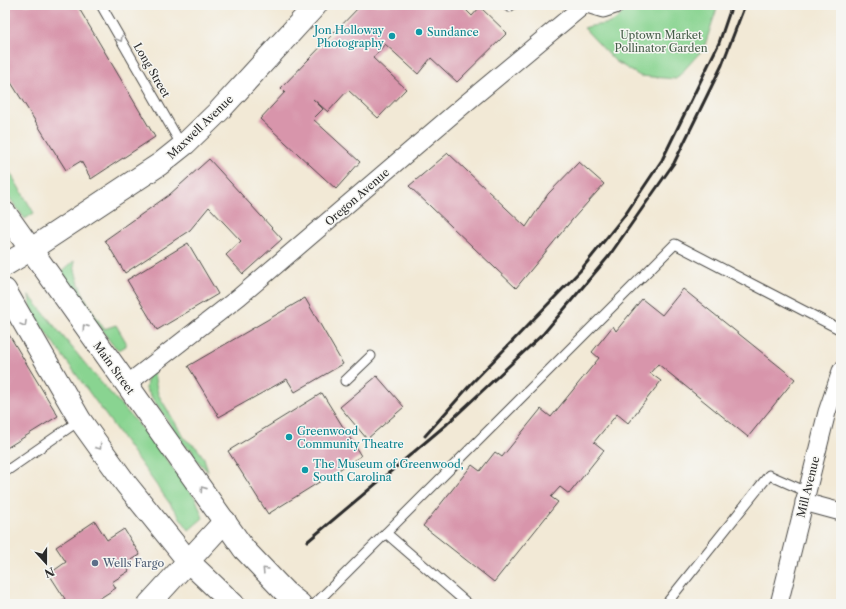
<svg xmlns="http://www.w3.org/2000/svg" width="846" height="609" viewBox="0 0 846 609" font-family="'Libre Caslon Text',serif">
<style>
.green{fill:#89d491;stroke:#5a805e}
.building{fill:#d895ab}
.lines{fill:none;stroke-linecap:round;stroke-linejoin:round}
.service-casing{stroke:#494845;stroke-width:11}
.minor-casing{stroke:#494845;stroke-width:19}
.secondary-casing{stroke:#494845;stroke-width:24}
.primary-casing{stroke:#494845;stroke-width:24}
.service{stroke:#fff;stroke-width:9}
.minor{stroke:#fff;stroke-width:17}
.secondary{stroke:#fff;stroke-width:22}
.primary{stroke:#fff;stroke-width:22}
.rail{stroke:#2b2b2b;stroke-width:3}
.primary-bridge-casing{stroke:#494845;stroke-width:24;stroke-linecap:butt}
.primary-bridge{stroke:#fff;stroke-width:22}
.oneway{stroke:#a0a0a0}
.culture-dot{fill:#0f9aa8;stroke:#f6f6f2;stroke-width:1.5}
.service-dot{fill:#5c6f8a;stroke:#f6f6f2;stroke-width:1.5}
.labels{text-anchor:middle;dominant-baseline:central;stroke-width:3;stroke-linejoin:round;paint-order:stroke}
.culture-label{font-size:11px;fill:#0d838f;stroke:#f6f6f2;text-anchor:start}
.park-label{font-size:11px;fill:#475e4a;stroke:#f6f6f2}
.street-label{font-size:11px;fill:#2b2b2b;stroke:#f6f6f2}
.service-label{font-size:11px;fill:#4e5e75;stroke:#f6f6f2;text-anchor:start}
</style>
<rect width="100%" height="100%" fill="#f6f6f2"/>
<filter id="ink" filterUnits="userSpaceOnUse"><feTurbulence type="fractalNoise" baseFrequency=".025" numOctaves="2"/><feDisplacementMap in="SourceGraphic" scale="8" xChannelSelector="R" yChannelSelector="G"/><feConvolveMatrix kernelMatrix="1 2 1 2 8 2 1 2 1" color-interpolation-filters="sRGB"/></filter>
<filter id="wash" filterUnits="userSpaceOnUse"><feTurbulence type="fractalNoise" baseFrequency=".012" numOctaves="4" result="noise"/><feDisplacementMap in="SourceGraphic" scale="16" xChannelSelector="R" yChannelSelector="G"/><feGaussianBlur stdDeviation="0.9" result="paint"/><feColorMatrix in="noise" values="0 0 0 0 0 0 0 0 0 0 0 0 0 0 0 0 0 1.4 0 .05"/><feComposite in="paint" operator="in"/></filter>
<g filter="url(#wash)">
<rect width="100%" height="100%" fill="#f2e9d6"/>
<g class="green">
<path d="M627,5H718L704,48L676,79L640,76L615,61L584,28C606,21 614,30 627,5Z"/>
<polygon points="5,164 34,213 25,219 5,192"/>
<path d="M74,261C76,287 90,307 104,329L116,325L126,342V346L119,350L112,344L67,282L62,271Z"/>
<polygon points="29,295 97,378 149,436 196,499 203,518 189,530 36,319 30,306"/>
<polygon points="153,369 158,394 185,439 197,448 204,458 208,472 192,455 193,451 184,445 146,389 148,371"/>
</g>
<g id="blocks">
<g class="building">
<polygon points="5,5 77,5 155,137 91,179 81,161 66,170 5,73"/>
<polygon points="361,5 461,5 472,16 480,7 507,33 457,82 431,58 418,74 385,44 373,58 406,89 378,118 348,90 328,112 313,99 323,109 313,119 360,162 336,189 260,119 285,92 281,88"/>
<polygon points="448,153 526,227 548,194 579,162 604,184 572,220 516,288 409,186"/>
<polygon points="209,159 282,239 243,274 226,255 241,241 209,207 190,230 125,273 105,240 169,195"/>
<polygon points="188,243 218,294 157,330 127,280"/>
<polygon points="683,289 795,379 748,437 658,364 650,373 661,381 628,423 617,414 594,442 604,450 569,494 560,487 551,497 558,502 494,582 423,526 472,465 480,471 495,452 502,457 541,409 551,417 599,358 592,352 613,326 616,331 642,299 662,315"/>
<polygon points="305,298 343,364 295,392 287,379 219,417 188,366"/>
<polygon points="5,328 58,416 5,449"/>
<polygon points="377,376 404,407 367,439 340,407"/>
<polygon points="322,393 361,456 268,514 228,451"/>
<polygon points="95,521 107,540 124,529 140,555 125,564 129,571 112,582 116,588 91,604 58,604 65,599 49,574 66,562 56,547"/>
</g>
</g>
</g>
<g filter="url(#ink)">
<use href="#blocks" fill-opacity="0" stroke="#494845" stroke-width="1"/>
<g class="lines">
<g class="service-casing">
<g id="service">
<polyline points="101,5 182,146"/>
<polyline points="506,5 509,7 512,5"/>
<polyline points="345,381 371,356"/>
<polyline points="5,472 80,420"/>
<polyline points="386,533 468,604"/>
<polyline points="315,604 675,244 841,330"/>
<polyline points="666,604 769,475 807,492"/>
</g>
</g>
<g class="minor-casing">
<g id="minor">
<polyline points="590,5 603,9 615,5"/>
<polyline points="126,385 239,297 465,104 584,5"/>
<polyline points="804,502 841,512"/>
<polyline points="779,604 827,412 841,371"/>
</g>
</g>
<g class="secondary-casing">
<g id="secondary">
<polyline points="5,265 30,250 160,164 185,144 219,111 316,5"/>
<polyline points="149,604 225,521"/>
</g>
</g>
<g class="primary-casing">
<g id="primary">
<polyline points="5,213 244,549"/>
<polyline points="5,290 80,420 126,484 189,562 233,604"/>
<polyline points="285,592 300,604"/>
</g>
</g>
<use href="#service" class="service"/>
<use href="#minor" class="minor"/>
<use href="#secondary" class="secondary"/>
<use href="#primary" class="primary"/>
<g class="rail">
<polyline points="425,436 471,384 580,271 625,215 662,160 719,43 732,5"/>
<polyline points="308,541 447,424 544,333 609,256 674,163 722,65 745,5"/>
</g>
<g class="primary-bridge-casing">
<polyline id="primary-bridge" points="244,549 285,592"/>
</g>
<use href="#primary-bridge" class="primary-bridge"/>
</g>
<defs><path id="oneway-chevron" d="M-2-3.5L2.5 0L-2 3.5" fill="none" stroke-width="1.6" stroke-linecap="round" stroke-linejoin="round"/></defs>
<g class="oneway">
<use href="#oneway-chevron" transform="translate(120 39) rotate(60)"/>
<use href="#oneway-chevron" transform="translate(24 324) rotate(60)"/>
<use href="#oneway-chevron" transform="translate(85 327) rotate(-125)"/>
<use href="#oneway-chevron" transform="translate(99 447) rotate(54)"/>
<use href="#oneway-chevron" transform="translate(203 489) rotate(-125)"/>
<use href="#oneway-chevron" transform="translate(265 570) rotate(-134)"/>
</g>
</g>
<g class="culture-dot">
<circle cx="419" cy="32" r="4"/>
<circle cx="392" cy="36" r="4"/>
<circle cx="289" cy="437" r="4"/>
<circle cx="305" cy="470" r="4"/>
</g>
<circle class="service-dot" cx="95" cy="563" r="4"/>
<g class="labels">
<g class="culture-label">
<text x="384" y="30" text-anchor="end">Jon Holloway<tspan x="384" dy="13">Photography</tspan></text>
<text x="427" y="32">Sundance</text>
<text x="297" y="431">Greenwood<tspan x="297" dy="13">Community Theatre</tspan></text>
<text x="313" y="464">The Museum of Greenwood,<tspan x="313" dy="13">South Carolina</tspan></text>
</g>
<g class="park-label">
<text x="661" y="35">Uptown Market<tspan x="661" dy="13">Pollinator Garden</tspan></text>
</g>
<g class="street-label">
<text transform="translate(152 70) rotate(60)">Long Street</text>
<text transform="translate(200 127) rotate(-44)">Maxwell Avenue</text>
<text transform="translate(357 197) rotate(-41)">Oregon Avenue</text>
<text transform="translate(114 368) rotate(54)">Main Street</text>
<text transform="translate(808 487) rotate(-76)">Mill Avenue</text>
</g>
<g class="service-label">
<text x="103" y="563">Wells Fargo</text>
</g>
</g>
<rect width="846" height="609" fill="none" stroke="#f6f6f2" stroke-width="20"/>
<g transform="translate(46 563) rotate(159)" stroke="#f6f6f2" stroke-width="3" paint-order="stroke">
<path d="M0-3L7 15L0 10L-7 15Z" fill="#2b2b2b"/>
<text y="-6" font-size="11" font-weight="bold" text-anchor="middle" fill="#2b2b2b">N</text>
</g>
</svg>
